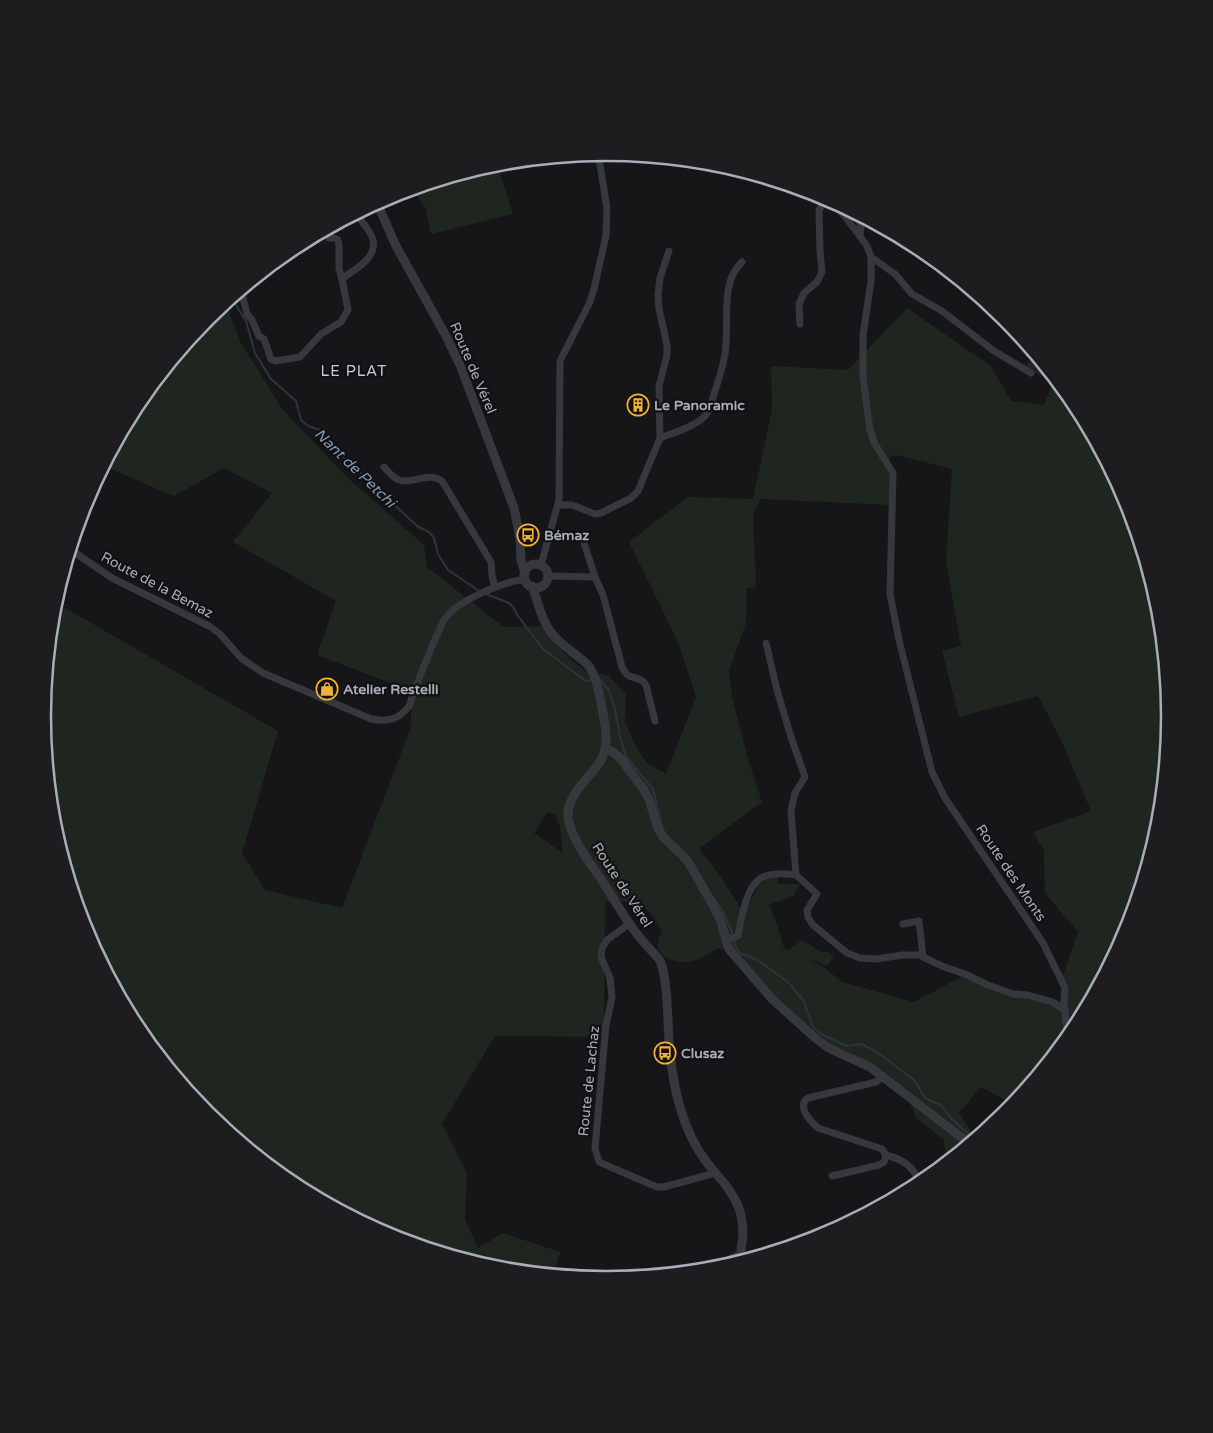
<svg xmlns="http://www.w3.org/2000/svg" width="1213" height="1433" viewBox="0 0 1213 1433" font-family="'Varela Round',sans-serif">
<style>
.green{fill:#1e261f;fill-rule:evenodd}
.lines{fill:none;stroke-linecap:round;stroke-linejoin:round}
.stream{stroke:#2c353c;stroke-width:2}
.minor{stroke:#37383d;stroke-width:7}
.tertiary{stroke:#37383d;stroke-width:9}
.labels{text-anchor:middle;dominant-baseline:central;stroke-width:4.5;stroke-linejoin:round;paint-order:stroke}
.street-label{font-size:14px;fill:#a8adb8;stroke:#111113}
.poi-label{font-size:14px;font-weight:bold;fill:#a8adb8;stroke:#111113;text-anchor:start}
.neighbourhood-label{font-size:15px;letter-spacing:1px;fill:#c9ccd4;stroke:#111113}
.water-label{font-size:15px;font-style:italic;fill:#7f9bb3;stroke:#111113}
.rim{fill:none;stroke:#a8adb8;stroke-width:2.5}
</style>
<rect width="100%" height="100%" fill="#161618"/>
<g class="green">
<polygon points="497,163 513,214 431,234 425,207 420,201 415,188"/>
<path d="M225,303L241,343L283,410L349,479L424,545L427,567L504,627L541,626L566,655L585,671L609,676L626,694L625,721L634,743L646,762L666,774L696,697L678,642L629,542L688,497L753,499L772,410L771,366L848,370L907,308L991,366L1011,401L1044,405L1053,382L1025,367L1033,357L1040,360L1076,403L1128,501L1160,607L1170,717L1160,827L1127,933L1075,1030L1013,1106L1009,1102L981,1087L959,1113L976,1139L947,1163L944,1140L916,1118L906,1092L823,1041L779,1002L735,953L718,948C710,952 702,959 693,961C673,966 647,954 662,931C658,924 654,916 648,911C638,900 618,902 605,902L604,1037L495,1036L442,1124L467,1173L465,1219L478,1248L503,1233L560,1252L554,1275L496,1270L390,1237L293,1185L207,1115L137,1030L85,932L53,826L43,716L55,602L278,731L242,853L265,890L342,908L411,727V691L317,655L336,601L233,542L272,493L224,468L174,496L104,466L138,403L208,317ZM896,455L952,469L946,561L961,646L942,651L959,717L1038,696L1060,738L1091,811L1033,832L1044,851L1045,893L1078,932L1060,984L1062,1002L1044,995L999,987L970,972L914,1002L842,982L825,968L809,959L827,966L834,957L829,952H821L802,940L789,950L784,948L775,918L769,905L793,896L800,884H778V877L764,880L759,885L747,907H740L719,874L699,849L762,802L748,759L732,697L729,671L746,623L747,588L756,587L753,516L760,499L889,505L890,457ZM547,813H555L560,828L563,853L534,833Z"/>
</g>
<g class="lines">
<g class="stream">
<polyline points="232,297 234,302 246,321 255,353 271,379 296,401 301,420 308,426 320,430 343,457 360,472 373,488 385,496 417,526 429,532 434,538 438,554 448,570 479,591"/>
<polyline points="486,594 509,603 513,607 518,616 543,649 586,681 592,680"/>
<polyline points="599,679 608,689 614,705 620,736 626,757 653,789 663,830"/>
<polyline points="714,899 723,911 733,935"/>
<polyline points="734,939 735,945 740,953 757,960 788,982 803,1000 813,1027 823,1035 847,1046 861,1044 877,1052 914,1080 926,1099 941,1105 951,1118 968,1134 967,1137"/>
</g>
<g class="minor">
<polyline points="818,194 831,203 844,215 867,246 871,257 871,281 863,335 863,377 870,430 875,444 893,473 890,594 899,640 932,772 945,798 1043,943 1065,988 1064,1002 1066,1023 1070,1036"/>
<polyline points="859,215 861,229 860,235"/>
<polyline points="871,257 895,274 912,294 942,311 994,351 1031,373"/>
<path d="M342,279C355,269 380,257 372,237C369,229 361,221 356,214"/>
<polyline points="241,290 247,314 252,320 259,336 264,339 271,359 275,361 300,357 321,334 341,322 348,310 342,279 339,269 339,246 338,240 334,238 329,238"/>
<polyline points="800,324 799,304 804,293 817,282 822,272 820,251 819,210 826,199"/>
<polyline points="660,438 659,386 667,355 667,345 659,309 658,295 660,278 669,251"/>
<path d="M384,467C388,471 393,478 399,480C413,485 428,471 442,481L491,562L492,576L495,587"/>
<path d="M558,505H572L595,514L601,513L631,498L638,491L660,438C673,433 696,426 705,416C711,410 712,399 715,391C719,379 723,366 725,354C730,326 719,282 742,262"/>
<path d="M584,543L595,577L603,595L622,667C629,683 638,673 646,685L655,721"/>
<path d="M71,550L112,578L209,626L220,634L241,658L263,673L371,719C387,722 399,720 409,706C417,683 426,660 436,637C439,632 441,625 444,620C457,600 503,582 526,579"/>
<polyline points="541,565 559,500 560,361 590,302 594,289 606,236 607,208 598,153"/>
<polyline points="548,576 595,577"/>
<polyline points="766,643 777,690 791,737 805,777 795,793 791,811 796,875"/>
<polyline points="629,924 607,940 602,948 601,957 610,978 612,998 606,1025 595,1148 599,1162 657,1187 664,1187 715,1173"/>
<polyline points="903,924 919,921 923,957"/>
<path d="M726,940L738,936C741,919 746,887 761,878C771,872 786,874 796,875L817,894L807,910L808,917L813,925L847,953L860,958L876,959L903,955H919L942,966L967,975L988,985L1013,994L1028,995L1052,1002L1065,1010"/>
<path d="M886,1155C905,1160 913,1167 921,1184"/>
<path d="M832,1176L879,1165L884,1162L886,1155L882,1149L818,1128C811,1122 796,1106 808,1098L876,1082L882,1077"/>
<polyline points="714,1270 733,1257 741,1254"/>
</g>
<g class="tertiary">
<polyline points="377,203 396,246 446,336 460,365 514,508 520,538 521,560 525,573"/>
<circle cx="536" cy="576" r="12"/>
<path d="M532,586C538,601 540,617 550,631C560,645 575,653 587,664C598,675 602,709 605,725C612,767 586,770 571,801C568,808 567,816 569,823C575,843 589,862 601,879C612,896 622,914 634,930C641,940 650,949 659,959C669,976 667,1030 670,1052C673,1087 683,1131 705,1160C716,1175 731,1188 738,1206C742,1215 743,1226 743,1236C742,1245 739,1253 742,1262"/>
<polyline points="606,749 613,752 621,759 644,790 649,799 657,826 663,837 683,856 689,863 714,907 720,919 729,949 772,999 813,1036 827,1047 841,1054 870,1067 970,1144"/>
</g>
</g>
<defs>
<g id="building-ring" transform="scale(1.125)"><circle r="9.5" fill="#111113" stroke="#f2b134" stroke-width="1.5"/><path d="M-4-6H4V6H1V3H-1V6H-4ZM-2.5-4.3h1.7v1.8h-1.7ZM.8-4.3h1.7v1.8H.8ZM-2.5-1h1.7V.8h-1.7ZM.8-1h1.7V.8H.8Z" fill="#f2b134"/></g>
<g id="bus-ring" transform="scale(1.125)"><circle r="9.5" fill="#111113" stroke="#f2b134" stroke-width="1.5"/><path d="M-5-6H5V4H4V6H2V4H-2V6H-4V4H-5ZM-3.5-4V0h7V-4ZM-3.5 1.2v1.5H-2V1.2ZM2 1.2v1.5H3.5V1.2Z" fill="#f2b134"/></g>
<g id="shop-ring" transform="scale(1.125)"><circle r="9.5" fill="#111113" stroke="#f2b134" stroke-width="1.5"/><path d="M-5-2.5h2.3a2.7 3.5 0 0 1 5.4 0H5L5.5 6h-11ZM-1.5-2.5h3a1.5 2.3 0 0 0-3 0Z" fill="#f2b134"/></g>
</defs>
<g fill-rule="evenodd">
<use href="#building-ring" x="638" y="405"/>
<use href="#bus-ring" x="528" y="535"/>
<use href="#shop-ring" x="327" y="689"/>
<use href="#bus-ring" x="665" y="1053"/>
</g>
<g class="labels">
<g class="street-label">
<text transform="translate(473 368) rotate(67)">Route de Vérel</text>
<text transform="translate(157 585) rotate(28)">Route de la Bemaz</text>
<text transform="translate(1011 873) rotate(56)">Route des Monts</text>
<text transform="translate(622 885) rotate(57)">Route de Vérel</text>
<text transform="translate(589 1081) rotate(-84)">Route de Lachaz</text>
</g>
<g class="poi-label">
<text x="654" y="405">Le Panoramic</text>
<text x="544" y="535">Bémaz</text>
<text x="343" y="689">Atelier Restelli</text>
<text x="681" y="1053">Clusaz</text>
</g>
<g class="neighbourhood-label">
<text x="354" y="371">LE PLAT</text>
</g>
<g class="water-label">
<text transform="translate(355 468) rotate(44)">Nant de Petchi</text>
</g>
</g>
<path d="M0 0H1213V1433H0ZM51 716a555 555 0 1 1 1110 0a555 555 0 1 1-1110 0Z" fill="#1d1d20" fill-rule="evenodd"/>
<path class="rim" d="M51 716a555 555 0 1 1 1110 0a555 555 0 1 1-1110 0Z"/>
</svg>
